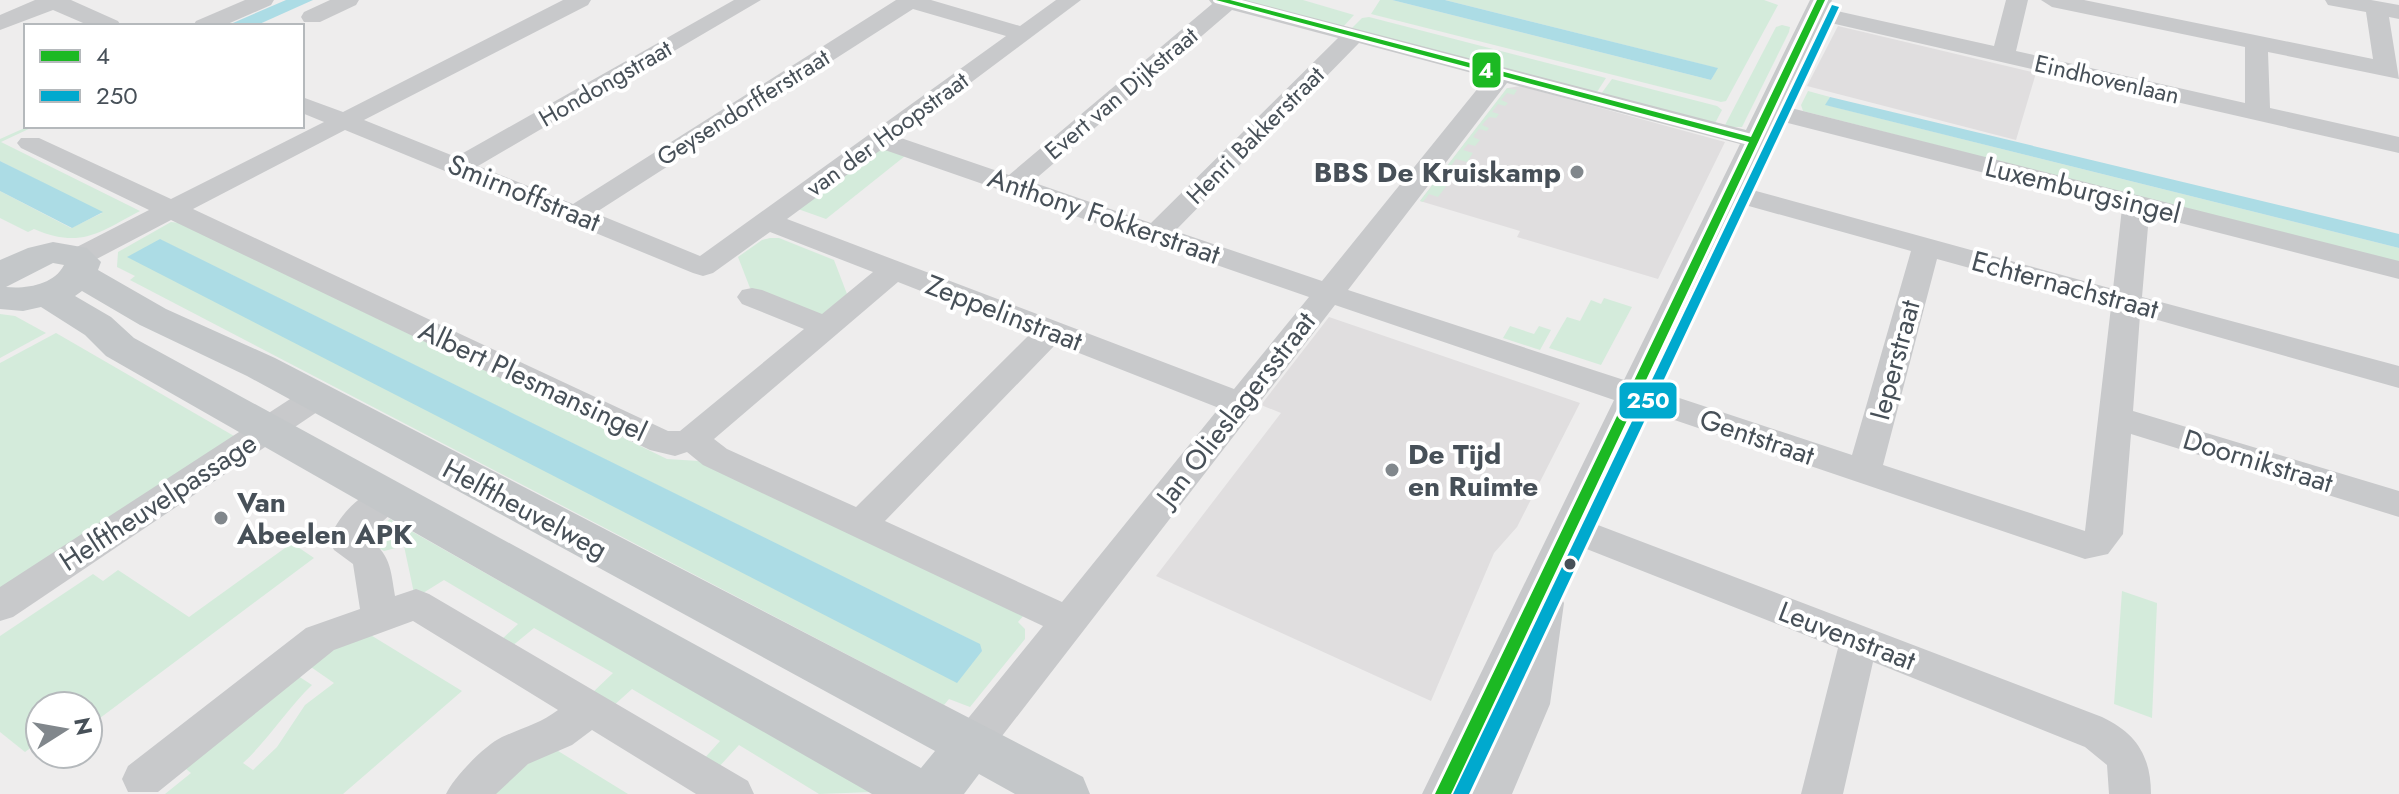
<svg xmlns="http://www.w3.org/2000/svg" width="2399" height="794" viewBox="0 0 2399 794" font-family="Jost,sans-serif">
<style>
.education{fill:#e0dedf}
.green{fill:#d4ebdb;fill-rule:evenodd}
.water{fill:#acdce5}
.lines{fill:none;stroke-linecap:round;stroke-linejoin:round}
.minor{fill:#c8c9cb;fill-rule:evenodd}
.major{fill:#c4c7c9;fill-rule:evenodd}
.bus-1-casing{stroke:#fff;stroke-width:6}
.bus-2-casing{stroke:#fff;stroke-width:6}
.bus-1{fill:#1cb923;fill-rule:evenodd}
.bus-2{fill:#00a9ce;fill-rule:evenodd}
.poi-dot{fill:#81878c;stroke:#fff;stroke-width:3}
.bus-dot{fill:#475058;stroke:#fff;stroke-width:3}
.labels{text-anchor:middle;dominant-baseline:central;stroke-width:8;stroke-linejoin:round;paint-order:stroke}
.far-street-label{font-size:24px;fill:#475058;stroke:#fff}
.poi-label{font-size:28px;font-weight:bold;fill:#475058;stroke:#fff;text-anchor:start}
.street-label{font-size:28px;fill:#475058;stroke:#fff}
.line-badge{stroke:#fff;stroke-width:3}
.badge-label{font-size:22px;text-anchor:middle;font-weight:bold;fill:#fff}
</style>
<rect width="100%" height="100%" fill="#eeeded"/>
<g class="education">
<polygon points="1838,26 2036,73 2016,140 1807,86"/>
<polygon points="1520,86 1725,142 1658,279 1517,237 1520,231 1420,201 1508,88"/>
<polygon points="1329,317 1580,403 1517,527 1494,553 1431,701 1156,576 1281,413 1261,405"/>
</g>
<g class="green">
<polygon points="1236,0 1303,0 1354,15 1342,28"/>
<polygon points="1380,0 1392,0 1711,80 1717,68 1445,0 1764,0 1778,5 1726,101 1721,102 1371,14"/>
<polygon points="1369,17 1606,78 1597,92 1350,30 1362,18"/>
<polygon points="1782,25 1790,27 1789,32 1742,127 1724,127 1776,27"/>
<polygon points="1612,79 1717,106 1722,110 1714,125 1601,94"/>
<polygon points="1507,88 1517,90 1514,95 1507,93 1501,100 1508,103 1505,106 1498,104 1492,112 1499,114 1496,118 1489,117 1482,125 1489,128 1487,131 1479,129 1473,137 1480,140 1475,146 1468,144 1463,150 1473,153 1467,162 1456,159 1448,170 1457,172 1438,197 1429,194 1423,202 1420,201"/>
<polygon points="1808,91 1830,97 1826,105 2399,248 2399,264 1803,111 1801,105"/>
<path d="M29,126H35L1,142L140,211C98,233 81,249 34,229L28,232L0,218V191L71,228L102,213L0,161V139Z"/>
<polygon points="878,147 905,156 826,219 798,209"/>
<path d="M171,222L181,223L667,459L699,461L1024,615L1018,622L1025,629V639L970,707L949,699L944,705L130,280L135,276L117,267L118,252ZM161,240L979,644L128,257Z"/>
<polygon points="770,238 779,238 834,260 847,294 819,317 750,288 738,257 762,240"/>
<polygon points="1604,298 1632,307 1601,365 1549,348 1567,317 1580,321 1591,300 1601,304"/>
<polygon points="0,314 15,316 46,333 0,358"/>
<polygon points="1510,326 1534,334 1539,326 1551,330 1540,350 1503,338"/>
<polygon points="56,333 234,436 0,593 0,363"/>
<polygon points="390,519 872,792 819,794 739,745 717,769 702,761 720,741 632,689 612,707 591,694 613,673 534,628 511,647 500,641 518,624 444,580 415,598 404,546 384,551 363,538"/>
<polygon points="292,543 314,558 88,727 88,706 40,706 40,741 25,752 0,732 0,636 93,574 103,581 118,570 189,617"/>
<polygon points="2122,591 2157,603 2152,718 2114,704"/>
<path d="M369,634L462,691L343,794H165L191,773L181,765L295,674L312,685C286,710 269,739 243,763L253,770L277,747L305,705L334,683L308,665L332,645Z"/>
<polygon points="550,746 628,794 490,794"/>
</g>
<g class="water">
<polygon points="286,0 313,0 255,26 226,26"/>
<polygon points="1392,0 1445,0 1718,68 1711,80"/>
<polygon points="1830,97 2399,234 2399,248 1825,105"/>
<polygon points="0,161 103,212 72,228 0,191"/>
<polygon points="160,239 980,644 982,651 957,683 127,257"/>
</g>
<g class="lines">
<g class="minor">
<polygon points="35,0 71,0 118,21 121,26 90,26 53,10 0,30 0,15"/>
<polygon points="245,0 274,0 271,5 223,26 193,26 196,21"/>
<polygon points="330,0 359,0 356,5 320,22 304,22 301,17 304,12"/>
<path d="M563,0H591L588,5L364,120L456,157L734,0H761L478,166L573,204L896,0H931L1020,26L1056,0H1081L898,137L1009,175L1212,4L1209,0H1245L1746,130L1810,0H1832L1828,9L1994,46L2006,0H2028L2016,51L2245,103V47L2052,7L2041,0H2084L2373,59L2366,12L2328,5L2325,0H2371L2399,5V19L2389,17L2399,79L2268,52L2270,108L2399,137V153L1822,21L1783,106L2399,261V279L2149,215L2142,297L2399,366V388L2140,315L2133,411L2399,491V517L2131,434L2123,534L2108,554L2085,559L1642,409L1590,522L2102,717C2136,733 2151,756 2151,794H2109L2107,765L2085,747L1873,662L1843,794H1801L1838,648L1579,546L1558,592L1564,603L1550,704L1512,794H1470L1510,704L1512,690L1464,794H1422L1614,400L1335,305L985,758L971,763L957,758L951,745L957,732L1043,626L703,465L687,452L675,456L650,450L171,220L89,263L79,266L69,263L65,257L69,251L149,210L21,148L17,143L21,138H39L171,199L324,122L302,113V97L343,112ZM913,9L1006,36L700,256L595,213ZM1232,10L1338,38L1151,223L1032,182ZM1359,43L1487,77L1322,281L1175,231ZM1507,83L1740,144L1624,380L1348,290ZM1776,120L2122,208L2113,289L1745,188ZM345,130L693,273L703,276L713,273L770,232L873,272L822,314L762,290L752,288L742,290L737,297L742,304L804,329L680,431H668L193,209ZM882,149L1309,297L1234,389L787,219ZM1738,203L1911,251L1852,455L1652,389ZM1937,259L2111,307L2085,531L1883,465ZM898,282L1030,334L856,507L727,449L714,439ZM1056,344L1219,408L1062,602L885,521Z"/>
<polygon points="315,387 326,390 331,398 326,406 13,617 0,621 0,587 304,390"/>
<path d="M388,484L400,488L405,497L400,506L366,536C391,555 390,567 395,596L416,589L429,594L748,781L754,794H696L592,730L572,745L528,764L496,794H446C454,777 485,745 502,737C522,728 541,723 558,710L413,621L334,650L158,792H128L122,779L128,766L306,628L360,609L353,564L334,550L329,540C339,514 360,493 388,484Z"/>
</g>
<path class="major" d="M53,242L87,248L101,262L98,270L166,309L275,358L1083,777L1090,794H1015L979,774L964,794H872L106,356L85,335L41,307L23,311L0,309V260L28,248ZM53,263L64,265C54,285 26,289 6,287ZM82,291L140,325L247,376L935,751L921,768L134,338L111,317L75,296Z"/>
<g class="bus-1-casing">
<polygon id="bus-1" points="1216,0 1230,0 1751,137 1817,0 1825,0 1451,794 1435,794 1749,142"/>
</g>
<g class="bus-2-casing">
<polygon id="bus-2" points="1832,5 1839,7 1469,794 1453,794"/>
</g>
<use href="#bus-1" class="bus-1"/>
<use href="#bus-2" class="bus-2"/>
</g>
<g class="poi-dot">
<circle cx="1577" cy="172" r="8"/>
<circle cx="1392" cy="470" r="8"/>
<circle cx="221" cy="518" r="8"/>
</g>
<circle class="bus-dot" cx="1570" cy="564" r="7"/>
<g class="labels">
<g class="far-street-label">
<text transform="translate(2107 79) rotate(13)">Eindhovenlaan</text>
<text transform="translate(605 83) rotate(-30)">Hondongstraat</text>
<text transform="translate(1121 93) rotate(-40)">Evert van Dijkstraat</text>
<text transform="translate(743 107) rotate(-32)">Geysendorfferstraat</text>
<text transform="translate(887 134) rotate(-36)">van der Hoopstraat</text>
<text transform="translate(1255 135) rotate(-45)">Henri Bakkerstraat</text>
</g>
<g class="poi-label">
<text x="1561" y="172" text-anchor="end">BBS De Kruiskamp</text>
<text x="1408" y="454">De Tijd<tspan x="1408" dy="32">en Ruimte</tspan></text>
<text x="237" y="502">Van<tspan x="237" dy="32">Abeelen APK</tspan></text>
</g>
<g class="street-label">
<text transform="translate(2083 190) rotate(14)">Luxemburgsingel</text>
<text transform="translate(524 193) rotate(22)">Smirnoffstraat</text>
<text transform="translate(1104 216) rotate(19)">Anthony Fokkerstraat</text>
<text transform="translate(2065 285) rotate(15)">Echternachstraat</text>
<text transform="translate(1004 313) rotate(21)">Zeppelinstraat</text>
<text transform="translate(1895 360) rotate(-75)">Ieperstraat</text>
<text transform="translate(533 381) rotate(25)">Albert Plesmansingel</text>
<text transform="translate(1236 409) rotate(-52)">Jan Olieslagersstraat</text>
<text transform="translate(1757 437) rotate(19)">Gentstraat</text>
<text transform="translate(2258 461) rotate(17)">Doornikstraat</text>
<text transform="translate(158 502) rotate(-33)">Helftheuvelpassage</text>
<text transform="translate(525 509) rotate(28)">Helftheuvelweg</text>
<text transform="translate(1847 636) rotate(21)">Leuvenstraat</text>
</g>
</g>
<g class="line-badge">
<rect x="1471" y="51" width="31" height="38" rx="8" fill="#1cb923"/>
<rect x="1618" y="381" width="60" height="39" rx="8" fill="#00a9ce"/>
</g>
<g class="badge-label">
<text x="1486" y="78">4</text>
<text x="1648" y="408">250</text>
</g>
<rect x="24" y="24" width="280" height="104" fill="#ffffff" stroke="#b5b9bc" stroke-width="2"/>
<rect x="40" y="50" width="40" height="12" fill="#1cb923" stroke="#b5b9bc" stroke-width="2"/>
<text x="96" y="64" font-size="24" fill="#475058">4</text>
<rect x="40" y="90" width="40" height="12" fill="#00a9ce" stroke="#b5b9bc" stroke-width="2"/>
<text x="96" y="104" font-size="24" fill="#475058">250</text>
<g transform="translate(64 730) rotate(79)"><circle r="38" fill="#ffffff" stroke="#b5b9bc" stroke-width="2"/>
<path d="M0-6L14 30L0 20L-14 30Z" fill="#81878c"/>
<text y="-12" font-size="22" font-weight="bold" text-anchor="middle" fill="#475058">N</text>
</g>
</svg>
